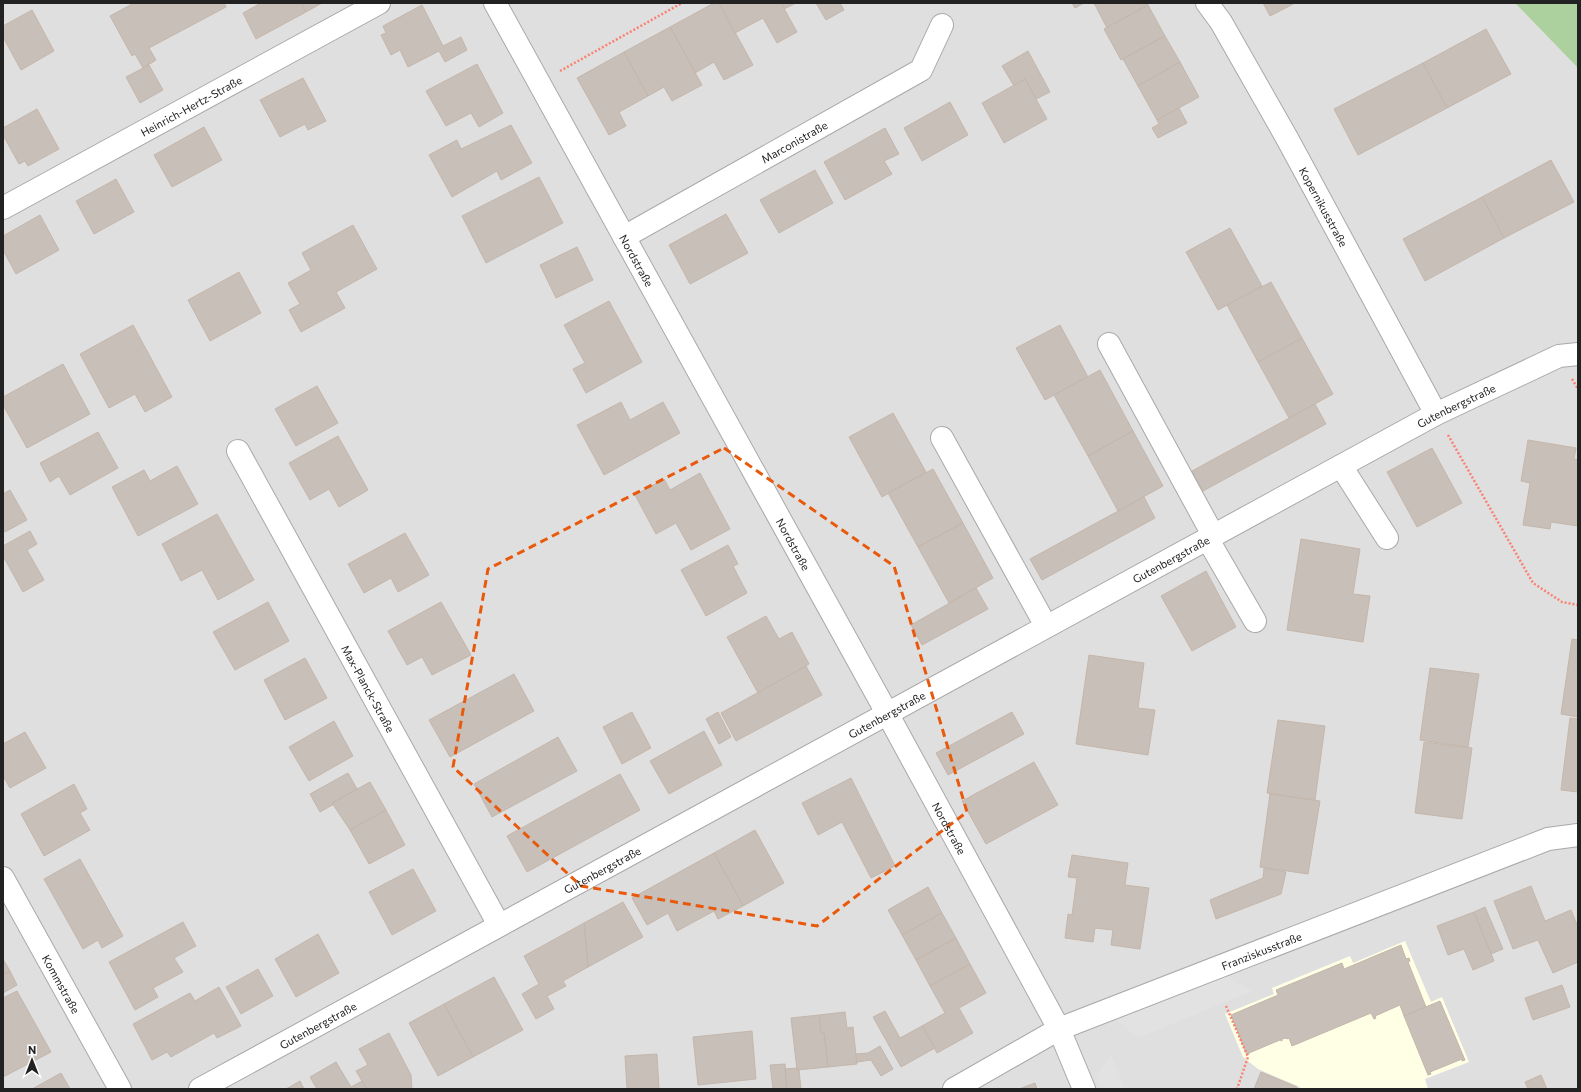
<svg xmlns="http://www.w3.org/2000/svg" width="1581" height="1092" viewBox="0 0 1581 1092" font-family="Commissioner,sans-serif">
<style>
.residential{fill:#e0dfdf}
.education{fill:#ffffe5}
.forest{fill:#add19e}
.parking{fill:#e2e2e2}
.building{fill:#c7bfb8;stroke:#c4b6ab}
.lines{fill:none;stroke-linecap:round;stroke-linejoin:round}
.minor-casing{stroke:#a9a9a9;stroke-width:24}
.path{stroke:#fa8072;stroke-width:2.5;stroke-dasharray:2 2;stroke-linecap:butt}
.minor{stroke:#fff;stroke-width:22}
.marked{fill:none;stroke:#e8590c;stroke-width:3;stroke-dasharray:8 5;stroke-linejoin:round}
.labels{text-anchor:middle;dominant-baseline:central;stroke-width:4;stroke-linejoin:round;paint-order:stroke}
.street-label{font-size:11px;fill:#222;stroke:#fff}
</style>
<rect width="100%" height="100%" fill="#f2efe9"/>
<polygon class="residential" points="3,3 1515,3 1578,68 1578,1089 3,1089"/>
<polygon class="education" points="1405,941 1431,1002 1442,997 1469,1062 1425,1079 1428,1089 1299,1089 1300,1087 1258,1069 1243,1057 1225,1014 1274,994 1272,988 1350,956 1353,963"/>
<polygon class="forest" points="1515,3 1578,3 1578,68"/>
<g class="parking">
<polygon points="1227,976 1252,991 1138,1038 1116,1020"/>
<polygon points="1111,1054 1125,1089 1101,1089 1096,1077"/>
</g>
<g class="building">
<polygon points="134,3 224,3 226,7 149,48 156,60 143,68 135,54 132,56 110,16"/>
<polygon points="261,3 301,3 306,12 256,39 243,13"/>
<polygon points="301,3 322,3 306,12"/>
<polygon points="714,3 719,3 753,65 724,80 714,62 695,73 670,27"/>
<polygon points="719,3 781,3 797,32 777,43 763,18 735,33"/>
<polygon points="781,3 796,3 784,9"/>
<polygon points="816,3 840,3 844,10 826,20"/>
<polygon points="1072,3 1084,3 1075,8"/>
<polygon points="1094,3 1147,3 1148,5 1107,28"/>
<polygon points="1263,3 1295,3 1270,16"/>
<polygon points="422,5 443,46 461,37 467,50 445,62 439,51 408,67 400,50 391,55 381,35 386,33 383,26"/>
<polygon points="1148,5 1165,36 1121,60 1104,29"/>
<polygon points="32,10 54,51 21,70 3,37 3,26"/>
<polygon points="670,27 702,85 672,101 664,87 648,96 624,52"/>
<polygon points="1486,29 1511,74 1447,108 1423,63"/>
<polygon points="1165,36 1180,62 1138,86 1123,59"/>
<polygon points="1028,51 1050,92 1036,99 1025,79 1014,86 1002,66"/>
<polygon points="624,52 648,96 619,112 626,126 609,135 577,78"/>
<polygon points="1180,62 1199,97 1157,120 1138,86"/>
<polygon points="1423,63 1447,108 1358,155 1334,109"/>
<polygon points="477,64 503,113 479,127 471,113 446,126 426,91"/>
<polygon points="149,65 163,90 140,103 126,77"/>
<polygon points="303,78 326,121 308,130 305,124 280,137 260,100"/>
<polygon points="1025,79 1047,119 1004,143 982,103"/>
<polygon points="950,102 968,135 922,161 904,128"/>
<polygon points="1179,108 1187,123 1158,138 1152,128 1159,124 1157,120"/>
<polygon points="37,109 59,149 28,166 25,161 19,164 3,135 3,128"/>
<polygon points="511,125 532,163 501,180 497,171 452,197 429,155 457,140 461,149"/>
<polygon points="204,127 222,160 172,187 154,155"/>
<polygon points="885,128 899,154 884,161 892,174 845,200 824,162"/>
<polygon points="1551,160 1574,202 1504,238 1482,197"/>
<polygon points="815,170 833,203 779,233 760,200"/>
<polygon points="539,177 563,223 486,263 462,216"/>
<polygon points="116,179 134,212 94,234 76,201"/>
<polygon points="1482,197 1504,238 1425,281 1403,239"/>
<polygon points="726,214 748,253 690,284 669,245"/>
<polygon points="40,215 59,250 16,274 3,250 3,236"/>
<polygon points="353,225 377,269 336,292 345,308 301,332 289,310 300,304 288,283 311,270 302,253"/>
<polygon points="1230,228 1262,286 1218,310 1186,252"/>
<polygon points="577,247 593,280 556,298 540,265"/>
<polygon points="239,272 261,313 210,341 188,300"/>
<polygon points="1271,282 1302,338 1258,362 1227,305"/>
<polygon points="609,301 642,362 586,393 573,369 585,363 564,325"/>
<polygon points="133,325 172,397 145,412 135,394 109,408 80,354"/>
<polygon points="1060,325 1088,377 1045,400 1016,348"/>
<polygon points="1302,338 1333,394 1289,418 1258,362"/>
<polygon points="63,364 90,414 27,448 3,405 3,397"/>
<polygon points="1100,370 1133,431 1088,456 1054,395"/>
<polygon points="317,386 338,423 296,446 275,409"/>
<polygon points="621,402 630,420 663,402 680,433 604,475 577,425"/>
<polygon points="1315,404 1326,424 1203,491 1192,471"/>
<polygon points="893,413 926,472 882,497 849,437"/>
<polygon points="1133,431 1163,486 1118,511 1088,456"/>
<polygon points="98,432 118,468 70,495 59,476 50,482 40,463"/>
<polygon points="338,436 368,490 339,507 329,489 310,500 289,463"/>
<polygon points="1528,440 1576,448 1574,459 1578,460 1578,526 1551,522 1550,529 1523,525 1530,483 1521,481"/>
<polygon points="1432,448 1462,503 1417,527 1387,472"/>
<polygon points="177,466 198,504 138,536 112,487 144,470 150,481"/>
<polygon points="933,469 963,523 918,547 888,493"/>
<polygon points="700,473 730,529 691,550 676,523 656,534 635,495 664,479 670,490"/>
<polygon points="10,490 27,520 5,532 3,529 3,494"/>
<polygon points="1144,497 1155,518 1042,580 1030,559"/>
<polygon points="217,514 254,580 218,600 202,570 181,581 162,544"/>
<polygon points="963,523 993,578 949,603 918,547"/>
<polygon points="30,531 37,544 27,550 44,580 23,592 3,556 3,546"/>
<polygon points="405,533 429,575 398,592 391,578 364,593 348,564"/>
<polygon points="1301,539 1360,549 1353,594 1370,596 1363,642 1287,630"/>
<polygon points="728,545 738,564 733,566 747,593 706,616 681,570"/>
<polygon points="1206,571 1236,627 1192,651 1161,596"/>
<polygon points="976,588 988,609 922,645 911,625"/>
<polygon points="268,602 289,641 235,670 213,632"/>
<polygon points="441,602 471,655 432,675 422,657 407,665 388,631"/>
<polygon points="766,616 779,639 792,632 809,664 758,693 727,637"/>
<polygon points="1572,639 1578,640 1578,717 1561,714"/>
<polygon points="1089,655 1144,663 1138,708 1155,710 1148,755 1076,744"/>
<polygon points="305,658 327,698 285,720 264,680"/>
<polygon points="806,666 822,695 736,741 721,713"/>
<polygon points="1430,668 1479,674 1468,747 1420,740"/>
<polygon points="514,674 534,711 450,757 429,720"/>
<polygon points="632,712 651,748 622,764 603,727"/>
<polygon points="718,712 731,737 719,744 706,719"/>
<polygon points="1012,712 1024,734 948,775 936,753"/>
<polygon points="1570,718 1578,719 1578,792 1561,790"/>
<polygon points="1278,720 1325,726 1315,800 1267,793"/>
<polygon points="334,721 353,756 309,781 289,747"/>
<polygon points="704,731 722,765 669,794 650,761"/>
<polygon points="25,732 46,768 10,788 3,776 3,744"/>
<polygon points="558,737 577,771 492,817 474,784"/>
<polygon points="1424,742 1472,748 1462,819 1415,813"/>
<polygon points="1034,762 1058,805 986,844 962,801"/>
<polygon points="348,773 357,789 332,803 334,804 320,812 310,794"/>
<polygon points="620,774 640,810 527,872 507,836"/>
<polygon points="851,778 895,866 871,878 842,822 818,835 802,803"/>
<polygon points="370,782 386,810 350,830 332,803"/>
<polygon points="74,784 87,809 80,813 90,830 44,856 21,814"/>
<polygon points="1270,794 1320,801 1308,874 1260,867"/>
<polygon points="386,810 405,845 369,864 350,830"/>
<polygon points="755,830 784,883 743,906 714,853"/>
<polygon points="714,853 743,906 718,919 714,911 677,931 668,913 647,925 632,898"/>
<polygon points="1072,855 1128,863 1125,885 1149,888 1140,949 1111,945 1113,930 1095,928 1093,942 1065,938 1068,914 1072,915 1077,878 1068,877"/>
<polygon points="80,859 123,936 102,948 98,940 83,949 44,879"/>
<polygon points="1264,868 1286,872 1281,894 1216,919 1210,900 1263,878"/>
<polygon points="413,869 436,911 392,935 369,892"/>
<polygon points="1531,886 1545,921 1571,910 1578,927 1578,962 1553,973 1538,940 1513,949 1494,901"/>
<polygon points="928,887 942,913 902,935 888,910"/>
<polygon points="623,902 643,937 588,967 584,923"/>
<polygon points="1485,907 1503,949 1491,954 1474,912"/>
<polygon points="1474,912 1494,961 1473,970 1464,949 1448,955 1437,926"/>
<polygon points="942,913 956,938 916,960 902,935"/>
<polygon points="183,922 196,946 174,958 183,972 153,988 158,997 135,1010 109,962"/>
<polygon points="584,923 588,967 563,981 566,986 547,996 554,1009 536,1019 522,994 539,984 524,956"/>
<polygon points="318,934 339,973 296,997 275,959"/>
<polygon points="956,938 970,964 930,986 916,960"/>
<polygon points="1401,945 1406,959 1409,958 1410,961 1408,962 1426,1007 1404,1016 1400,1005 1375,1016 1376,1018 1374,1019 1371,1013 1292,1046 1289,1038 1287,1039 1286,1038 1282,1039 1282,1041 1280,1040 1249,1053 1249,1054 1247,1055 1231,1015 1278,995 1276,990 1342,963 1344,969"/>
<polygon points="3,959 10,971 3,975"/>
<polygon points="970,964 986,993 959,1008 973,1033 937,1053 922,1026 945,1013 930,986"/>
<polygon points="258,969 273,996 241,1014 226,987"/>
<polygon points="10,971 17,985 3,993 3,975"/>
<polygon points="494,977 523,1030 473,1057 444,1004"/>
<polygon points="1562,985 1570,1007 1533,1020 1525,998"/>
<polygon points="219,987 241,1026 217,1038 214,1033 171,1057 167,1052 152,1060 133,1024 190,993 195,1001"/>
<polygon points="17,991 51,1052 3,1077 3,998"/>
<polygon points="1440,1001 1465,1060 1462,1061 1462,1059 1430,1072 1431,1074 1428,1075 1404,1016"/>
<polygon points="444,1004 473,1057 438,1076 409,1023"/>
<polygon points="885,1011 900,1038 922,1026 935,1048 901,1067 873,1017"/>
<polygon points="845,1012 847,1028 853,1027 857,1064 828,1067 824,1033 821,1033 819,1015"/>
<polygon points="819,1015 821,1033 824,1033 828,1067 797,1070 791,1018"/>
<polygon points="752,1031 756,1079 698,1085 693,1037"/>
<polygon points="389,1033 411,1075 412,1089 367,1089 356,1071 368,1065 359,1049"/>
<polygon points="880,1046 893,1069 881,1076 871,1060 857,1062 856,1054 868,1053"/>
<polygon points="657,1054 659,1089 627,1089 625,1056"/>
<polygon points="336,1062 351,1087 362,1081 367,1089 317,1089 310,1077"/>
<polygon points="785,1064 787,1089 773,1089 770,1065"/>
<polygon points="797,1068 797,1070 799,1070 801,1089 787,1089 785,1069"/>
<polygon points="1261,1072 1297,1087 1296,1089 1254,1089"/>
<polygon points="61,1073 70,1089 32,1089"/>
<polygon points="1541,1075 1547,1089 1528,1089 1525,1082"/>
<polygon points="300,1081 304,1089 286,1089"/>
<polygon points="1035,1083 1037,1089 1019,1089"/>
</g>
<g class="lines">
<g class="minor-casing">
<g id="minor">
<path id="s1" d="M495,3L887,713L1059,1029L1084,1089"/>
<path id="s2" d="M1207,3L1221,22L1288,140L1436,414"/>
<path id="s3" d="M3,208L379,3"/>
<path id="s4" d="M624,237L921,70L942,25"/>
<polyline points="1109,344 1213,535"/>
<polyline points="942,438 1046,626"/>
<path id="s5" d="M238,451L499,925"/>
<polyline points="1341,466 1387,538"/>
<polyline points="1207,538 1255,621"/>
<path id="s6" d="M3,878L120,1089"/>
<path id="s7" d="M200,1089L1436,414L1559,356L1578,354"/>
<path id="s8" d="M954,1089L1059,1029L1548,839L1578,835"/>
</g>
</g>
<g class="path">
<polyline points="560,71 682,3"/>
<polyline points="1572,379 1578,389"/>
<polyline points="1448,435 1533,583 1562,602 1578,605"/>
<polyline points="1226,1006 1248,1057 1237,1089"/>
</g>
<use href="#minor" class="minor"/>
</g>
<path class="marked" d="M724,448L894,566L967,812L817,926L581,886L453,767L488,569Z"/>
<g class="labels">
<g class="street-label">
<text stroke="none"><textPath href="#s3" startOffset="214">Heinrich-Hertz-Straße</textPath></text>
<text stroke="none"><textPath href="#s4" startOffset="195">Marconistraße</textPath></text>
<text stroke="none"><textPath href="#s2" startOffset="235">Kopernikusstraße</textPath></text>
<text stroke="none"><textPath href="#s1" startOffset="294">Nordstraße</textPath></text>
<text stroke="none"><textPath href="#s7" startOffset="1430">Gutenbergstraße</textPath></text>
<text stroke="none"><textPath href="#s1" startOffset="618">Nordstraße</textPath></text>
<text stroke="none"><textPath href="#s7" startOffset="1106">Gutenbergstraße</textPath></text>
<text stroke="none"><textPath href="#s5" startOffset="271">Max-Planck-Straße</textPath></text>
<text stroke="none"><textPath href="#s7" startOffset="782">Gutenbergstraße</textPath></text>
<text stroke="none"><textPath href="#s1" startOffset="942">Nordstraße</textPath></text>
<text stroke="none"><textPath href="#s7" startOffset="458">Gutenbergstraße</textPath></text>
<text stroke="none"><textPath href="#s8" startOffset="338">Franziskusstraße</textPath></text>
<text stroke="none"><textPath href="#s6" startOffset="121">Kommstraße</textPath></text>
<text stroke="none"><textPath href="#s7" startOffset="134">Gutenbergstraße</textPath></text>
</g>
</g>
<rect width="1581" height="1092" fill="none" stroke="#222222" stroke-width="8"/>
<g transform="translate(32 1060)" stroke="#ffffff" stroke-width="3" paint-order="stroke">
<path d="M0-3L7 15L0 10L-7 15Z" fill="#222222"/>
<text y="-6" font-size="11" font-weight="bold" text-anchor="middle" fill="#222222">N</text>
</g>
</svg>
